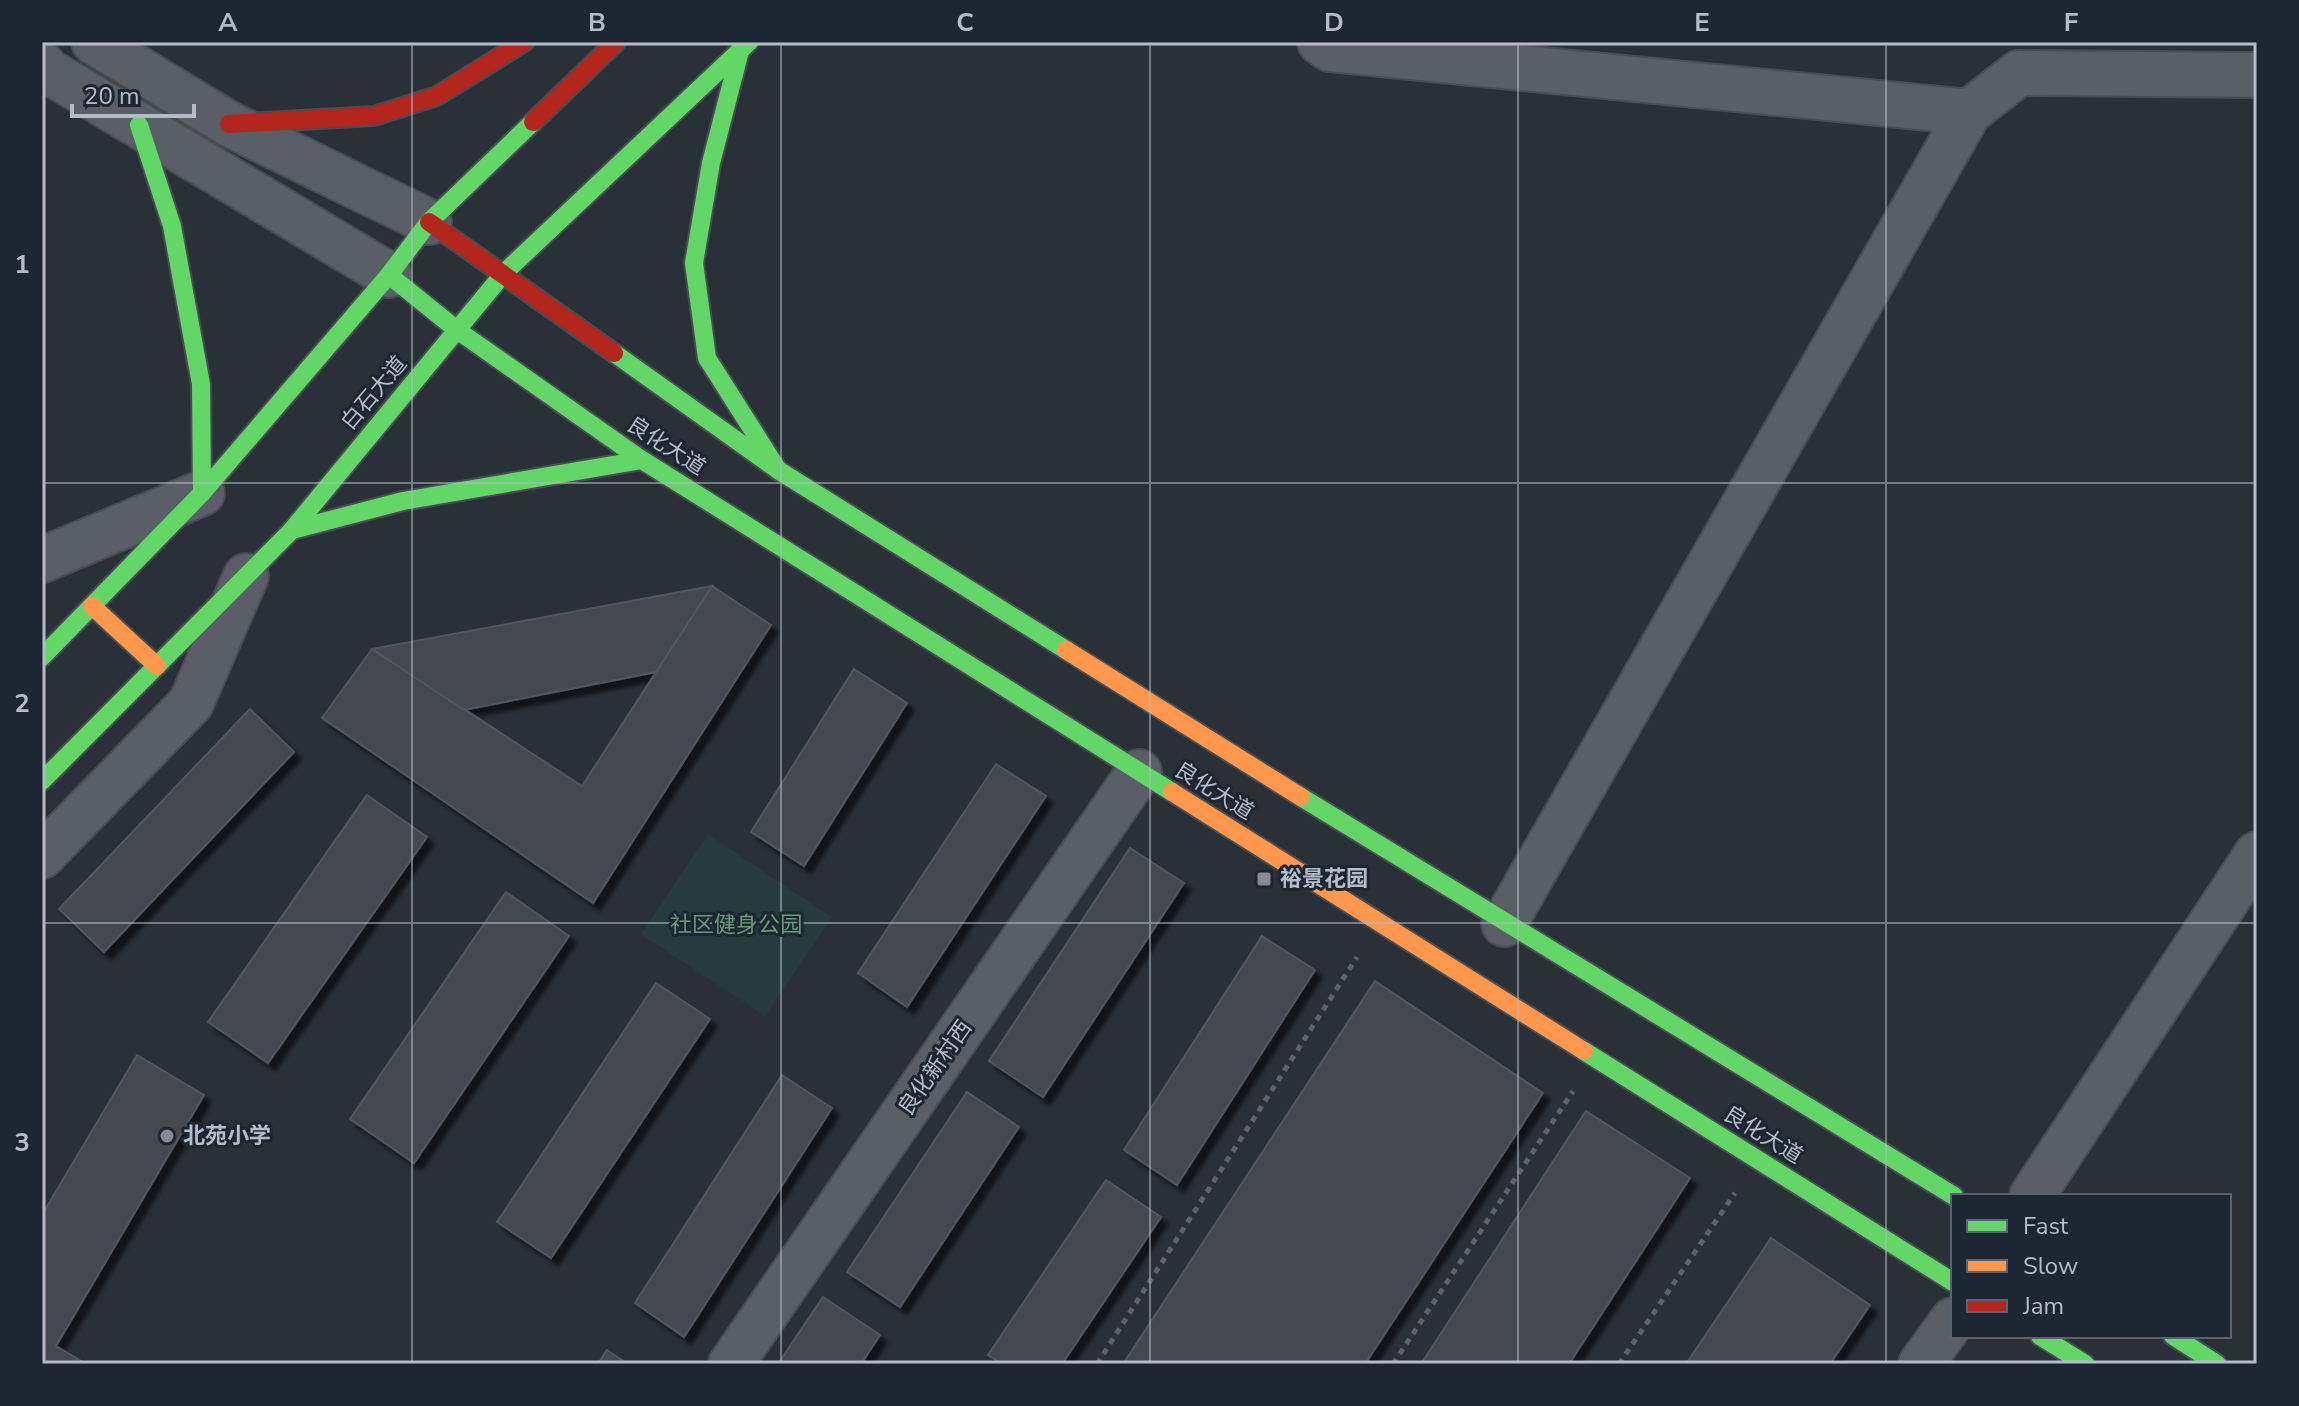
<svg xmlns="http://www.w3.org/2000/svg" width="2299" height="1406" viewBox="0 0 2299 1406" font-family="'Nunito Sans','Noto Sans SC',sans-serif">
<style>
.green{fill:#273a3e}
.building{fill:#444950;stroke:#52575f;stroke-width:2;filter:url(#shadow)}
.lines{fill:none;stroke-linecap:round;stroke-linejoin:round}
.street-casing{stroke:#484c53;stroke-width:48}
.fast-casing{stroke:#484c53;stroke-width:22}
.slow-casing{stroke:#484c53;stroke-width:22}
.jam-casing{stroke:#484c53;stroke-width:22}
.path{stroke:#5d636a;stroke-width:5;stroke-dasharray:6 6;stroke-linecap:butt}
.street{stroke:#5a5e66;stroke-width:44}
.fast{stroke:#63d668;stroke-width:18}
.slow{stroke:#ff974d;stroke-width:18}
.jam{stroke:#b3261e;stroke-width:18}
.grid{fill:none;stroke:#b4bcc9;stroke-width:2;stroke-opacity:0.55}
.poi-dot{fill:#848b96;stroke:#1d2633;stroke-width:3}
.labels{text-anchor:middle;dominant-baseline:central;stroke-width:6;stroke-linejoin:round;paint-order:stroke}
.street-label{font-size:22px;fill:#b4bcc9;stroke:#1d2633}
.poi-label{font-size:22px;font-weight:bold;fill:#b4bcc9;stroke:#1d2633;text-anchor:start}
.park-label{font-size:22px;fill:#6b9a76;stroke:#1d2633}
.neatline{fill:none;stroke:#b4bcc9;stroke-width:3}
.grid-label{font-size:26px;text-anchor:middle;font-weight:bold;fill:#b4bcc9}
</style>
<defs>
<filter id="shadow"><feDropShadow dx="7" dy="7" stdDeviation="2" flood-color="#0009"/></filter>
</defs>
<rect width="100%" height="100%" fill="#2a3038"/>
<polygon class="green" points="708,834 832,917 765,1016 641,934"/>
<g class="building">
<polygon points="712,586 771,625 593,903 322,718 372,649 582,786"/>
<polygon points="712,586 656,672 464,710 372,649"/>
<polygon points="854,669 907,703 804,866 751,832"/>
<polygon points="250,709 294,752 104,952 59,909"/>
<polygon points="996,764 1046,796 907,1007 858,973"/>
<polygon points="367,795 427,837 268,1063 208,1022"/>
<polygon points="1130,848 1184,883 1043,1097 989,1061"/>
<polygon points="506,892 569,936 414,1163 350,1119"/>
<polygon points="1262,936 1315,970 1177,1185 1124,1150"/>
<polygon points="1375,981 1543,1093 1365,1364 1123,1364"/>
<polygon points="656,983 710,1019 551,1258 497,1222"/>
<polygon points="137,1055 204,1095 56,1346 86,1364 42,1364 42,1215"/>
<polygon points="782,1075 832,1108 684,1337 635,1303"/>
<polygon points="967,1092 1019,1127 900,1307 847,1272"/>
<polygon points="1586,1111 1690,1178 1569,1364 1421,1364"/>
<polygon points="1106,1180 1161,1217 1062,1364 1002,1364 988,1355"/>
<polygon points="1771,1238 1870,1305 1830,1364 1686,1364"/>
<polygon points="823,1297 880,1335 861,1364 778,1364"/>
<polygon points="607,1350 628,1364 598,1364"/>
</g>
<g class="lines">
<g class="street-casing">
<g id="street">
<polyline points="94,42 229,124 429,222"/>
<polyline points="1320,42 1330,49 1969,112 2019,73 2257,75"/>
<polyline points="42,64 48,71 389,275"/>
<polyline points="42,560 202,493"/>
<polyline points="42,856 191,703 246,576"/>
<polyline points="1504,924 1969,112"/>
<polyline points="2032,1196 2257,854"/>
<polyline points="731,1364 1139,772"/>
<polyline points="1921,1364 1953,1320"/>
</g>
</g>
<g class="fast-casing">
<g id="fast">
<polyline points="740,51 711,163 694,263 707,358 778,470"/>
<polyline points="139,125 172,226 201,384 202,493"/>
<polyline points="389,275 457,330 642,460 1172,792"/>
<polyline points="614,353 778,470 1066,650"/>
<polyline points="292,530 403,501 642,460"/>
<polyline points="42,657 202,493 389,275 429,222 533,122"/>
<polyline points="42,781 292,530 504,273 749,42"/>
<polyline points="1301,797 1954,1196"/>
<polyline points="1584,1051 1953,1282"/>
<polyline points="2040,1336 2085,1364"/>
<polyline points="2173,1336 2217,1364"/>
</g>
</g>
<g class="slow-casing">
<g id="slow">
<polyline points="92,606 157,666"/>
<polyline points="1066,650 1301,797"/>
<polyline points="1172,792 1584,1051"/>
</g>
</g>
<g class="jam-casing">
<g id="jam">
<polyline points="533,122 616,42"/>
<polyline points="229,124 374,116 437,96 524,42"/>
<polyline points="429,222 614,353"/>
</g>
</g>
<g class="path">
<polyline points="1097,1364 1357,957"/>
<polyline points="1393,1364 1573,1091"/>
<polyline points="1619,1364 1735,1193"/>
</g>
<use href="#street" class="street"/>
<use href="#fast" class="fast"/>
<use href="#slow" class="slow"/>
<use href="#jam" class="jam"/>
</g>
<path class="grid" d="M412,42V1364M781,42V1364M1150,42V1364M1518,42V1364M1886,42V1364M42,483H2257M42,923H2257"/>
<g class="poi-dot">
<rect x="1256" y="871" width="16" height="16" rx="4"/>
<circle cx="167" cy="1136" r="8"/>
</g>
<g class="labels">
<g class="street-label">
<text transform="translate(374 393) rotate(-50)">白石大道</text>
<text transform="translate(666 446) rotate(33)">良化大道</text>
<text transform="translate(1214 791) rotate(32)">良化大道</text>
<text transform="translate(935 1068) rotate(-55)">良化新村西</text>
<text transform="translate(1763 1135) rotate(32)">良化大道</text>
</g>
<g class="poi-label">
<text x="1280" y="879">裕景花园</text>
<text x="183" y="1136">北苑小学</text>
</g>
<g class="park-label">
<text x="736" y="925">社区健身公园</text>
</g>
</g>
<rect width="2299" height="1406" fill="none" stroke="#1d2633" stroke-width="88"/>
<rect x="1951" y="1194" width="280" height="144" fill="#1d2633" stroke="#59626f" stroke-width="2"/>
<rect x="1967" y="1220" width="40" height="12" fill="#63d668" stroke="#59626f" stroke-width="2"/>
<text x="2023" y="1234" font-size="24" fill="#b4bcc9">Fast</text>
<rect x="1967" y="1260" width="40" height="12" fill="#ff974d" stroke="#59626f" stroke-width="2"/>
<text x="2023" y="1274" font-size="24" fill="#b4bcc9">Slow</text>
<rect x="1967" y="1300" width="40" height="12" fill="#b3261e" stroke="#59626f" stroke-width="2"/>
<text x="2023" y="1314" font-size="24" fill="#b4bcc9">Jam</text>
<path d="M72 104v12h122v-12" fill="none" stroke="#b4bcc9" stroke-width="4"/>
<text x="84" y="104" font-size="24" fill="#b4bcc9" stroke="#1d2633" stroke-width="6" paint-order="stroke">20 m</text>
<rect x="44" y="44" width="2211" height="1318" class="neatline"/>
<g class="grid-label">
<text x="228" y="31">A</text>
<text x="597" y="31">B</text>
<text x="965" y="31">C</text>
<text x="1334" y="31">D</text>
<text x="1702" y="31">E</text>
<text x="2071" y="31">F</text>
<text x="22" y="273">1</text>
<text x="22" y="712">2</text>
<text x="22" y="1151">3</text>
</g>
</svg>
